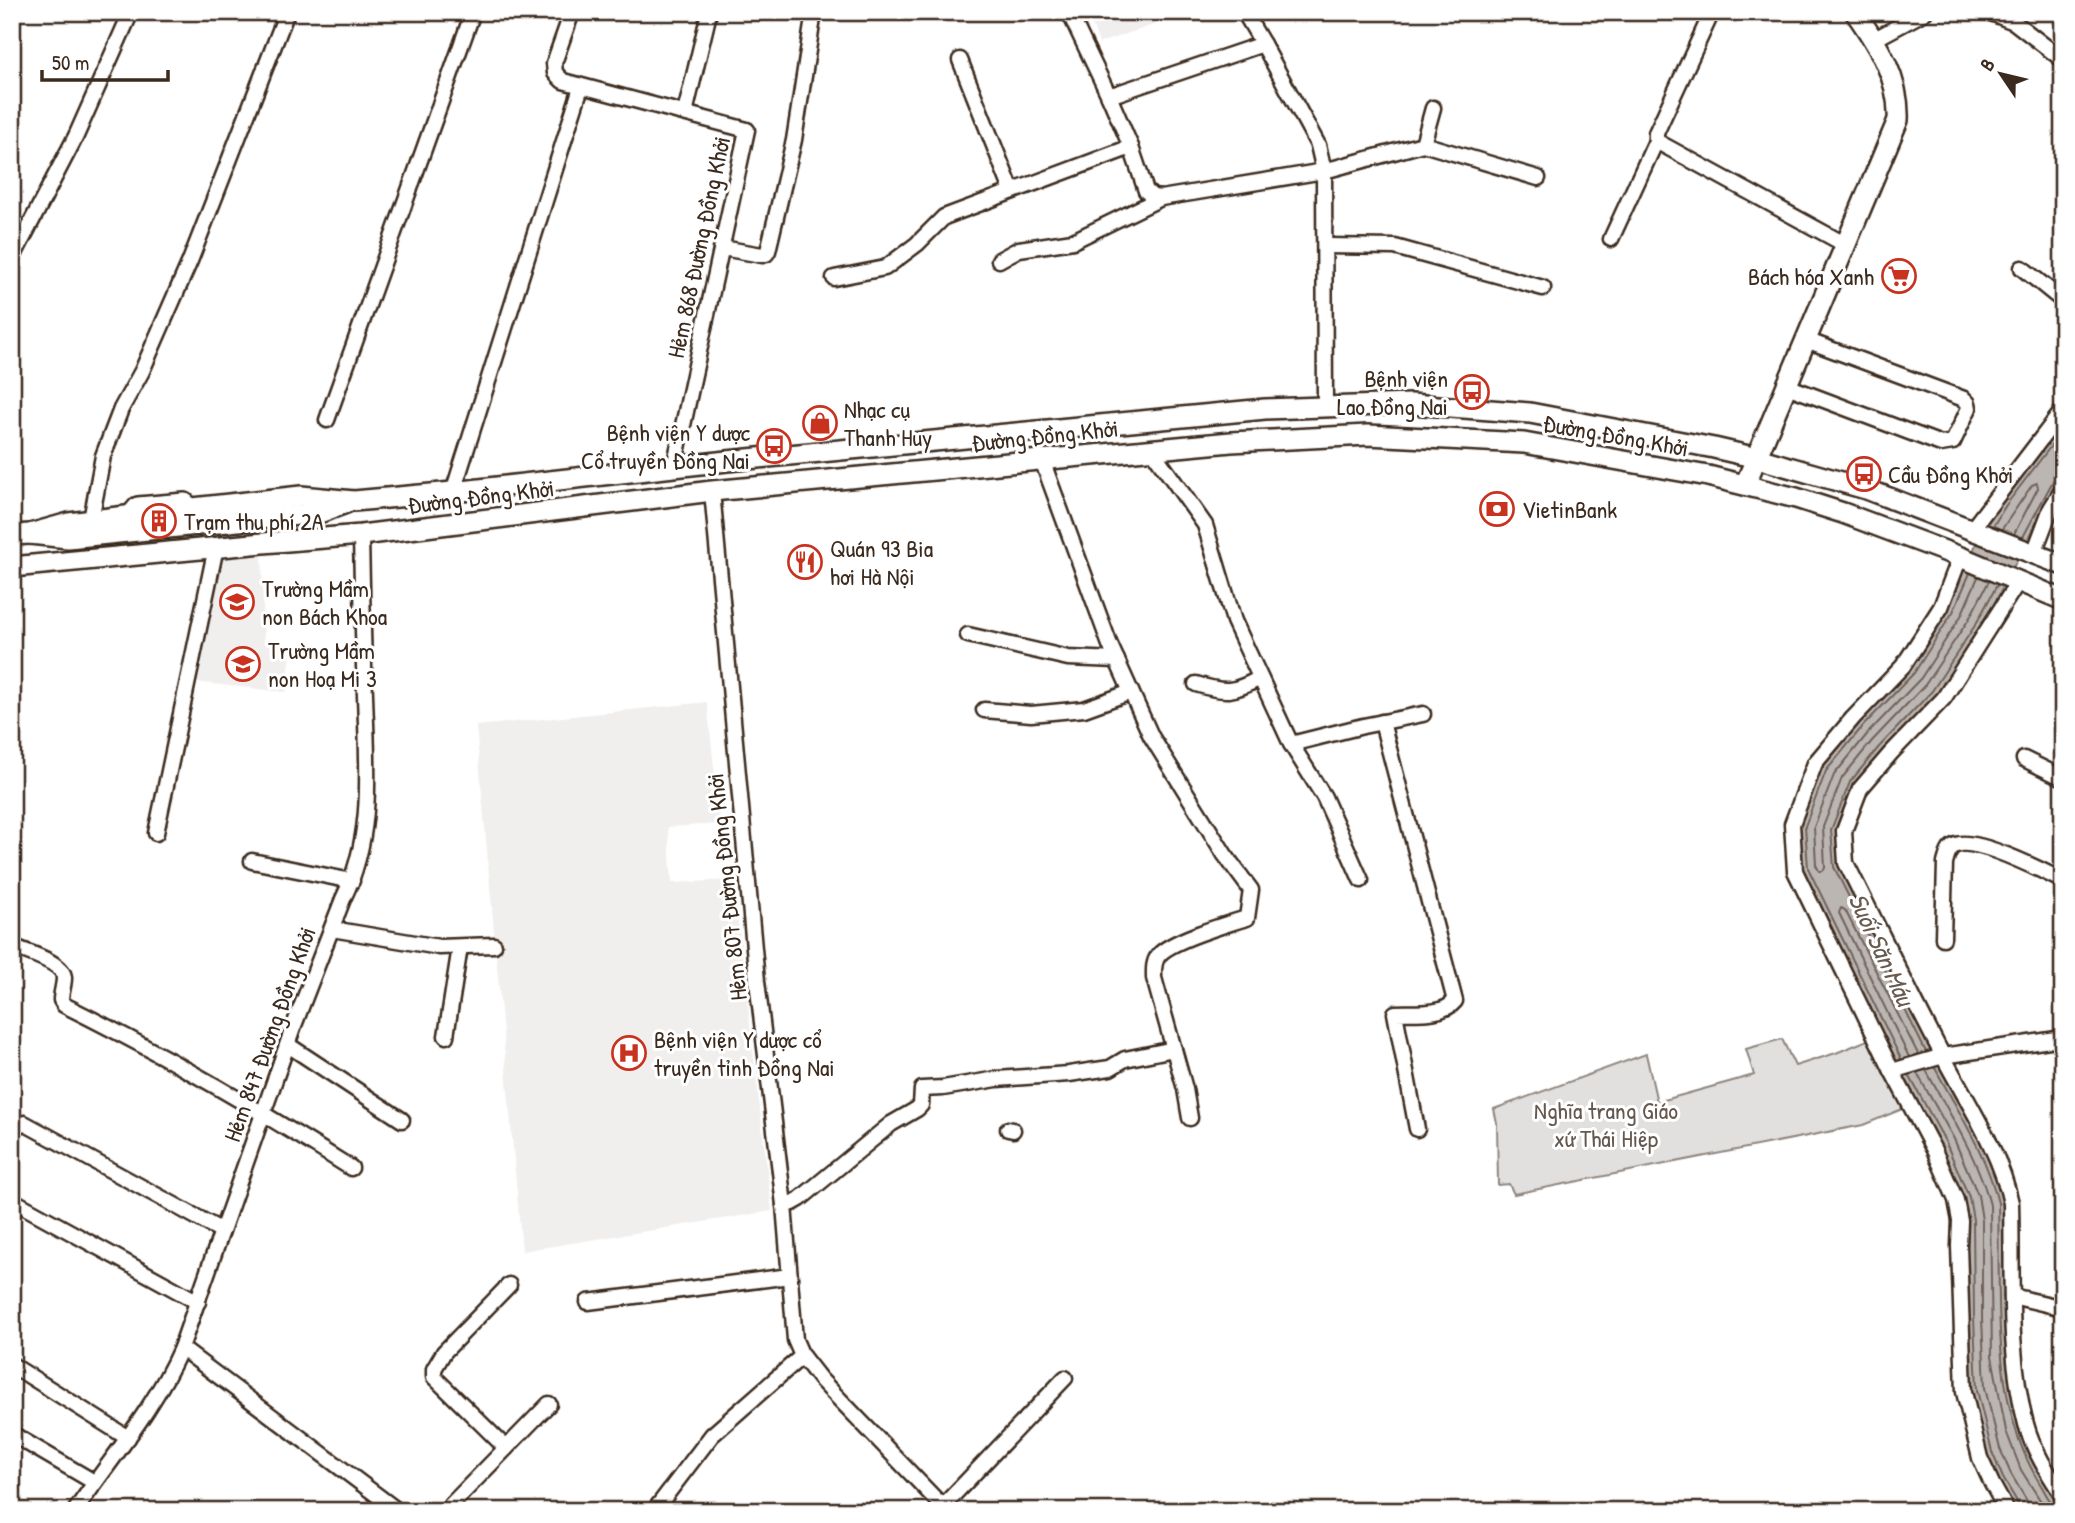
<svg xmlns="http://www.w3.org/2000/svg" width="2075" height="1523" viewBox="0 0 2075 1523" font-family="'Patrick Hand',sans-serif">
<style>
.built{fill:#f1efee}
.green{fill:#e2e0de;stroke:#8e857e;stroke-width:2}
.water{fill:#bcb6b3;stroke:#887e77;stroke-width:2}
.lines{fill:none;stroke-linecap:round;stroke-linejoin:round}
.shore{stroke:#6f625a;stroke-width:2}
.street-casing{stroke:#3b2a1e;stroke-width:19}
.secondary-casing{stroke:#3b2a1e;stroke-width:24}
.street{stroke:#fff;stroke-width:14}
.secondary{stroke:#fff;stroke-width:19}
.labels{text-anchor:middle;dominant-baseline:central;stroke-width:6;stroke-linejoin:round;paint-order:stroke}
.street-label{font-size:24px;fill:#3b2a1e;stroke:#fff}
.poi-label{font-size:24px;fill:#3b2a1e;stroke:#fff;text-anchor:start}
.park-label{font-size:24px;fill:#65584e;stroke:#fff}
.water-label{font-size:26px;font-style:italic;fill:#685b52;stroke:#fff}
</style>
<rect width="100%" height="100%" fill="#fff"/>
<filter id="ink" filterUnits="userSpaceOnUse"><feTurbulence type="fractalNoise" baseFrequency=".0143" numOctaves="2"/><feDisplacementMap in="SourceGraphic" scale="14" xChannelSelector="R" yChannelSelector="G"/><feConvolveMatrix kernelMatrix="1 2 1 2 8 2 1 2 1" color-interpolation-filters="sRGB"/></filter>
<g filter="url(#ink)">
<g class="built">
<polygon points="1087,12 1193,12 1099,43"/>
<polygon points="262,552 264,643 292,646 286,692 194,682 221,557"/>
<polygon points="707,702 720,824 668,827 672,883 733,880 772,1211 522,1251 476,726"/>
</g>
<polygon class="green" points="1782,1039 1795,1066 1836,1053 1870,1039 1905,1108 1863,1125 1514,1194 1509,1184 1498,1185 1497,1123 1494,1109 1646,1054 1657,1102 1754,1075 1746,1049"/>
<polygon class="water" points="2063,419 2063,478 2045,507 1982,627 1938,695 1838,831 2001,1183 2005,1203 2007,1306 2035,1463 2063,1507 2063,1511 2014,1511 1997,1481 1985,1454 1970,1391 1962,1199 1940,1146 1901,1075 1801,869 1798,825 1820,767 1947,608 1983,529 2000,501"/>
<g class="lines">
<g class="shore">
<polyline points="1993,526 2006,505 2063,430"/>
<polyline points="2002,529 2032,485 2037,483 2038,488 2014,534"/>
<polyline points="2023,537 2054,479 2058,476 2063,476"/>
<polyline points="1978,577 1961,616 1921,678 1869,732 1834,775 1814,827 1816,865 1819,871 1823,871 1825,868 1823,827 1842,778 1872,741 1925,685 1969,619 1989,581"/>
<polyline points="1926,1052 1834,867 1831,830 1850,782 1879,747 1932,691 1976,624 1997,585"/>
<polyline points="1909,1057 1839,913 1841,908 1845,910 1918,1054"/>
<polyline points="1901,1059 1808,868 1805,826 1826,771 1863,726 1914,673 1953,612 1970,573"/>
<path d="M1935,1068C1958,1111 1987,1155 1998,1203C2001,1297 1989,1405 2042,1487C2047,1496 2052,1508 2063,1509"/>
<path d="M1926,1070C1948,1112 1979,1159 1990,1205L1992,1356L2006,1431L2021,1470L2047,1511"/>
<polyline points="1917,1073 1954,1139 1978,1195 1982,1220 1982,1318 1985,1388 2000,1449 2011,1474 2027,1501 2028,1511"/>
<polyline points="1909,1075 1946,1143 1969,1197 1973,1220 1974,1318 1977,1390 1992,1452 2003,1478 2019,1505 2020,1511"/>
</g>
<g class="street-casing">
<g id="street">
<polyline points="572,12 554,63 555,73 563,81 747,130 674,467"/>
<polyline points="1069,12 1109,96 1131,147 1146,191 1153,197 1161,198 1324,171 1423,144 1433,108"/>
<polyline points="1244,12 1263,44 1318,145 1324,171 1325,406"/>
<polyline points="1712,12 1656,133 1656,141 1846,245"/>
<polyline points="1988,12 2014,22 2063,60"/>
<polyline points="1873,40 1925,12"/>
<polyline points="960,60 1012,191"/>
<polyline points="1109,96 1263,44"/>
<polyline points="685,113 709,13"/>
<polyline points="1423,144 1538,178"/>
<polyline points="1611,239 1656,141"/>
<polyline points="1326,246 1395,247 1543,288"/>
<polyline points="722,248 762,255 766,254 768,251 794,140 814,12"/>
<polyline points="12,259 76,136 131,12"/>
<polyline points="999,260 1019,249 1073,241 1161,198"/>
<polyline points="2022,268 2063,301"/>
<polyline points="834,278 885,268 917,244 944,217 1131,147"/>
<polyline points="1787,386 1941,444 1953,442 1969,408 1968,403 1964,399 1806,340"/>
<polyline points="327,420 473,12"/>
<polyline points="1151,449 1205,525 1234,621 1291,744 1324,797 1361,880"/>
<path d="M1042,460L1110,645L1151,736L1225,855L1251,890L1247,918C1227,924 1169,941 1158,956C1153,963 1154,971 1154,978L1185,1089L1190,1118"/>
<polyline points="453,492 581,87"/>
<polyline points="91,520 103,456 121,409 142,371 190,261 287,12"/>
<polyline points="1972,529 2063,410"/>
<polyline points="2034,553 2051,508 2063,489"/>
<polyline points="1960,557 1941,607 1903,666 1853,718 1815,763 1792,824 1795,871 1892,1071 1934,1150 1956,1200 1960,1221 1959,1246 1964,1392 1980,1458 1992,1484 2007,1511"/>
<path d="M2018,582L1944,698L1891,753L1860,789L1844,831L1846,863C1879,928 1910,994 1944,1058C1969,1105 2000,1151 2011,1203C2013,1276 2007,1353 2026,1424C2033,1450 2048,1473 2063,1496"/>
<polyline points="968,635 1068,658 1117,660"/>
<path d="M1196,684C1225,693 1233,693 1260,678"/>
<polyline points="984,710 1031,714 1084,709 1131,692"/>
<path d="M1382,722L1455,1001C1443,1016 1413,1012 1395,1013L1417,1129"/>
<polyline points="1291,744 1363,726 1423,714"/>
<polyline points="2024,759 2063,778"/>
<polyline points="156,833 216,547"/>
<polyline points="252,861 352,881"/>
<polyline points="332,929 439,947 494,945"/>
<path d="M1943,938L1945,863C1947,856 1948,848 1956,845C1976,837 2043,871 2063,881"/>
<path d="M12,946C25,952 64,962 64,978C64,985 61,993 61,1000L64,1005C163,1054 258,1109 351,1168"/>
<polyline points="446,1036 460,947"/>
<polyline points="288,1045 402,1120"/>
<polyline points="1892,1071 1943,1056 2063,1038"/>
<polyline points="24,1123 222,1231"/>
<polyline points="1008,1129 1013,1130"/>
<polyline points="12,1200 198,1302"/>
<polyline points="784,1205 793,1203 800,1199 891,1124 917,1109 921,1105 922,1089 943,1088 997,1079 1069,1074 1110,1068 1125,1059 1174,1049"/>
<polyline points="2012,1296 2063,1308"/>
<polyline points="588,1302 790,1276"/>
<polyline points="181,1348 398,1511"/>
<polyline points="802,1356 820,1379 947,1511"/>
<polyline points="12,1365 128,1438"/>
<polyline points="12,1434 94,1482"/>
<polyline points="506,1448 434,1377 434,1369 444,1352 509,1285"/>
<polyline points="943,1506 1065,1378"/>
<path d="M75,1511C112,1457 154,1409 181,1348L293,1028L343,899C375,834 367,766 365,695C363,642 362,589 361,535"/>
<polyline points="445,1511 549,1404"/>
<polyline points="654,1511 712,1435 802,1356 795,1340 784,1205 757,981 712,491"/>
</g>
</g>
<g class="secondary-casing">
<g id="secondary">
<path d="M1745,485L1898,120C1900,79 1878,45 1855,12"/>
<polyline points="175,510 301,496 354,501 453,492 727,461 1265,409 1411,404 1530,413 1714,448 1757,458 1866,489 2063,565"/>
<polyline points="132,514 138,507 185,503 188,506"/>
<polyline points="30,534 68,538 319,513 346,503"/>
<polyline points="12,535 30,534 69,523 142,514"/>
<polyline points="12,567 263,543 361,535 712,491 1231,442 1368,435 1524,443 1708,476 1796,498 1843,513 1963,558 2063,600"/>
</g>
</g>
<use href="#street" class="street"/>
<use href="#secondary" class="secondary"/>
</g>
</g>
<defs>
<g id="supermarket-ring" transform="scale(1.75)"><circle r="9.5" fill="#fff" stroke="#c8321e" stroke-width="1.5"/><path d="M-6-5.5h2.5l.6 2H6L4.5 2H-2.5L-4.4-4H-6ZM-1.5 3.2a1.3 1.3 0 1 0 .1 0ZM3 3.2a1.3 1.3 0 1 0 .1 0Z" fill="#c8321e"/></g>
<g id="bus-ring" transform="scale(1.75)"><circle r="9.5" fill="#fff" stroke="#c8321e" stroke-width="1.5"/><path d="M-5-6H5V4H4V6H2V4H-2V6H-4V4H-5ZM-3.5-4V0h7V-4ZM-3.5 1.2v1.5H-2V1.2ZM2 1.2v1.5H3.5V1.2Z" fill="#c8321e"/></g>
<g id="shop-ring" transform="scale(1.75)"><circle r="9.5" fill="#fff" stroke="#c8321e" stroke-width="1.5"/><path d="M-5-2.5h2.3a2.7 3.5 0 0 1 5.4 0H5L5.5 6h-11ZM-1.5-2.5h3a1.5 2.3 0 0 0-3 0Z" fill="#c8321e"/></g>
<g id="bank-ring" transform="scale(1.75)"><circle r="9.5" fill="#fff" stroke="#c8321e" stroke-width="1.5"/><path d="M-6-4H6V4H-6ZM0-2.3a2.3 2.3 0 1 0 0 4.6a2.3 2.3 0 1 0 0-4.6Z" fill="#c8321e"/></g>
<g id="building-ring" transform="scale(1.75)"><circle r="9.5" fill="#fff" stroke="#c8321e" stroke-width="1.5"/><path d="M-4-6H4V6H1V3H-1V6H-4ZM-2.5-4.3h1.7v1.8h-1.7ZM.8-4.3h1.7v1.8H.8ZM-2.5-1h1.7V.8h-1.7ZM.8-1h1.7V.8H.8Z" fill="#c8321e"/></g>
<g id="restaurant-ring" transform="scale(1.75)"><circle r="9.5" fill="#fff" stroke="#c8321e" stroke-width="1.5"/><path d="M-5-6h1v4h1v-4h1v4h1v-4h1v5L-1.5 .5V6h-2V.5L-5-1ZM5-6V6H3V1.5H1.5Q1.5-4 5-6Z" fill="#c8321e"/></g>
<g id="school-ring" transform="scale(1.75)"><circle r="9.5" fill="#fff" stroke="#c8321e" stroke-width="1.5"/><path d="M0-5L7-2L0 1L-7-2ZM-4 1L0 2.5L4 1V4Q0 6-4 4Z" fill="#c8321e"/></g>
<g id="hospital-ring" transform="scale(1.75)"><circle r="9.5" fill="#fff" stroke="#c8321e" stroke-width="1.5"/><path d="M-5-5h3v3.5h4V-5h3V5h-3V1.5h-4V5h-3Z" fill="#c8321e"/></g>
</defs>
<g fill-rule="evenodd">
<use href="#supermarket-ring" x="1899" y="276"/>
<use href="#bus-ring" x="1472" y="392"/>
<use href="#shop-ring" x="820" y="423"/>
<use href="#bus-ring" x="774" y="446"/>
<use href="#bus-ring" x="1864" y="474"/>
<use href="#bank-ring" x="1497" y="509"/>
<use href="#building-ring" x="159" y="521"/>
<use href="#restaurant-ring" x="805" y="562"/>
<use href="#school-ring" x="237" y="602"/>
<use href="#school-ring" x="243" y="664"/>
<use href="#hospital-ring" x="629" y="1053"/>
</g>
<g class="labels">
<g class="street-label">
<text transform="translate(698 247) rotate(-78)">Hẻm 868 Đường Đồng Khởi</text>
<text transform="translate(1045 435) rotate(-6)">Đường Đồng Khởi</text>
<text transform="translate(1616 435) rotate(10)">Đường Đồng Khởi</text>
<text transform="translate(481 496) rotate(-7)">Đường Đồng Khởi</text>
<text transform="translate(726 887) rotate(-96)">Hẻm 807 Đường Đồng Khởi</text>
<text transform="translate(269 1034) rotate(-70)">Hẻm 847 Đường Đồng Khởi</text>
</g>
<g class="poi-label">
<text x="1874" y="276" text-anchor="end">Bách hóa Xanh</text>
<text x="1448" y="378" text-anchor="end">Bệnh viện<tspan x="1448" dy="28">Lao Đồng Nai</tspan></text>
<text x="844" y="409">Nhạc cụ<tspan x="844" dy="28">Thanh Huy</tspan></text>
<text x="750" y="432" text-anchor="end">Bệnh viện Y dược<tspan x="750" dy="28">Cổ truyền Đồng Nai</tspan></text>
<text x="1888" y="474">Cầu Đồng Khởi</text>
<text x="1522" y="509">VietinBank</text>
<text x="184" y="521">Trạm thu phí 2A</text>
<text x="830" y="548">Quán 93 Bia<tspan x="830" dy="28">hơi Hà Nội</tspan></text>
<text x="262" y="588">Trường Mầm<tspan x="262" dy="28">non Bách Khoa</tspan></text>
<text x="268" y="650">Trường Mầm<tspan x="268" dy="28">non Hoạ Mi 3</tspan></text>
<text x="654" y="1039">Bệnh viện Y dược cổ<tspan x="654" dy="28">truyền tỉnh Đồng Nai</tspan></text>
</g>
<g class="park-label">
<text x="1606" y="1110">Nghĩa trang Giáo<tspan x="1606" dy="28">xứ Thái Hiệp</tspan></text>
</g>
<g class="water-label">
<text transform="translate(1882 949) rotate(65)">Suối Săn Máu</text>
</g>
</g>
<rect width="2075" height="1523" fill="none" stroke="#fff" stroke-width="42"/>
<rect x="21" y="21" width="2033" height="1481" fill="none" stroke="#3b2a1e" stroke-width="2.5" filter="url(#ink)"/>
<g transform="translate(2001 74) rotate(305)" stroke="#ffffff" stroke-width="5" paint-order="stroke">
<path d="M0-5L12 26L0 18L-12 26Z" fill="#3b2a1e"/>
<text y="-10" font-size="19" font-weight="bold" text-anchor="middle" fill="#3b2a1e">B</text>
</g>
<path d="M42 70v10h126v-10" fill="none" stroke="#3b2a1e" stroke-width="3.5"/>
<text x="52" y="70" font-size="21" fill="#3b2a1e" stroke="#ffffff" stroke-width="5" paint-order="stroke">50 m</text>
</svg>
